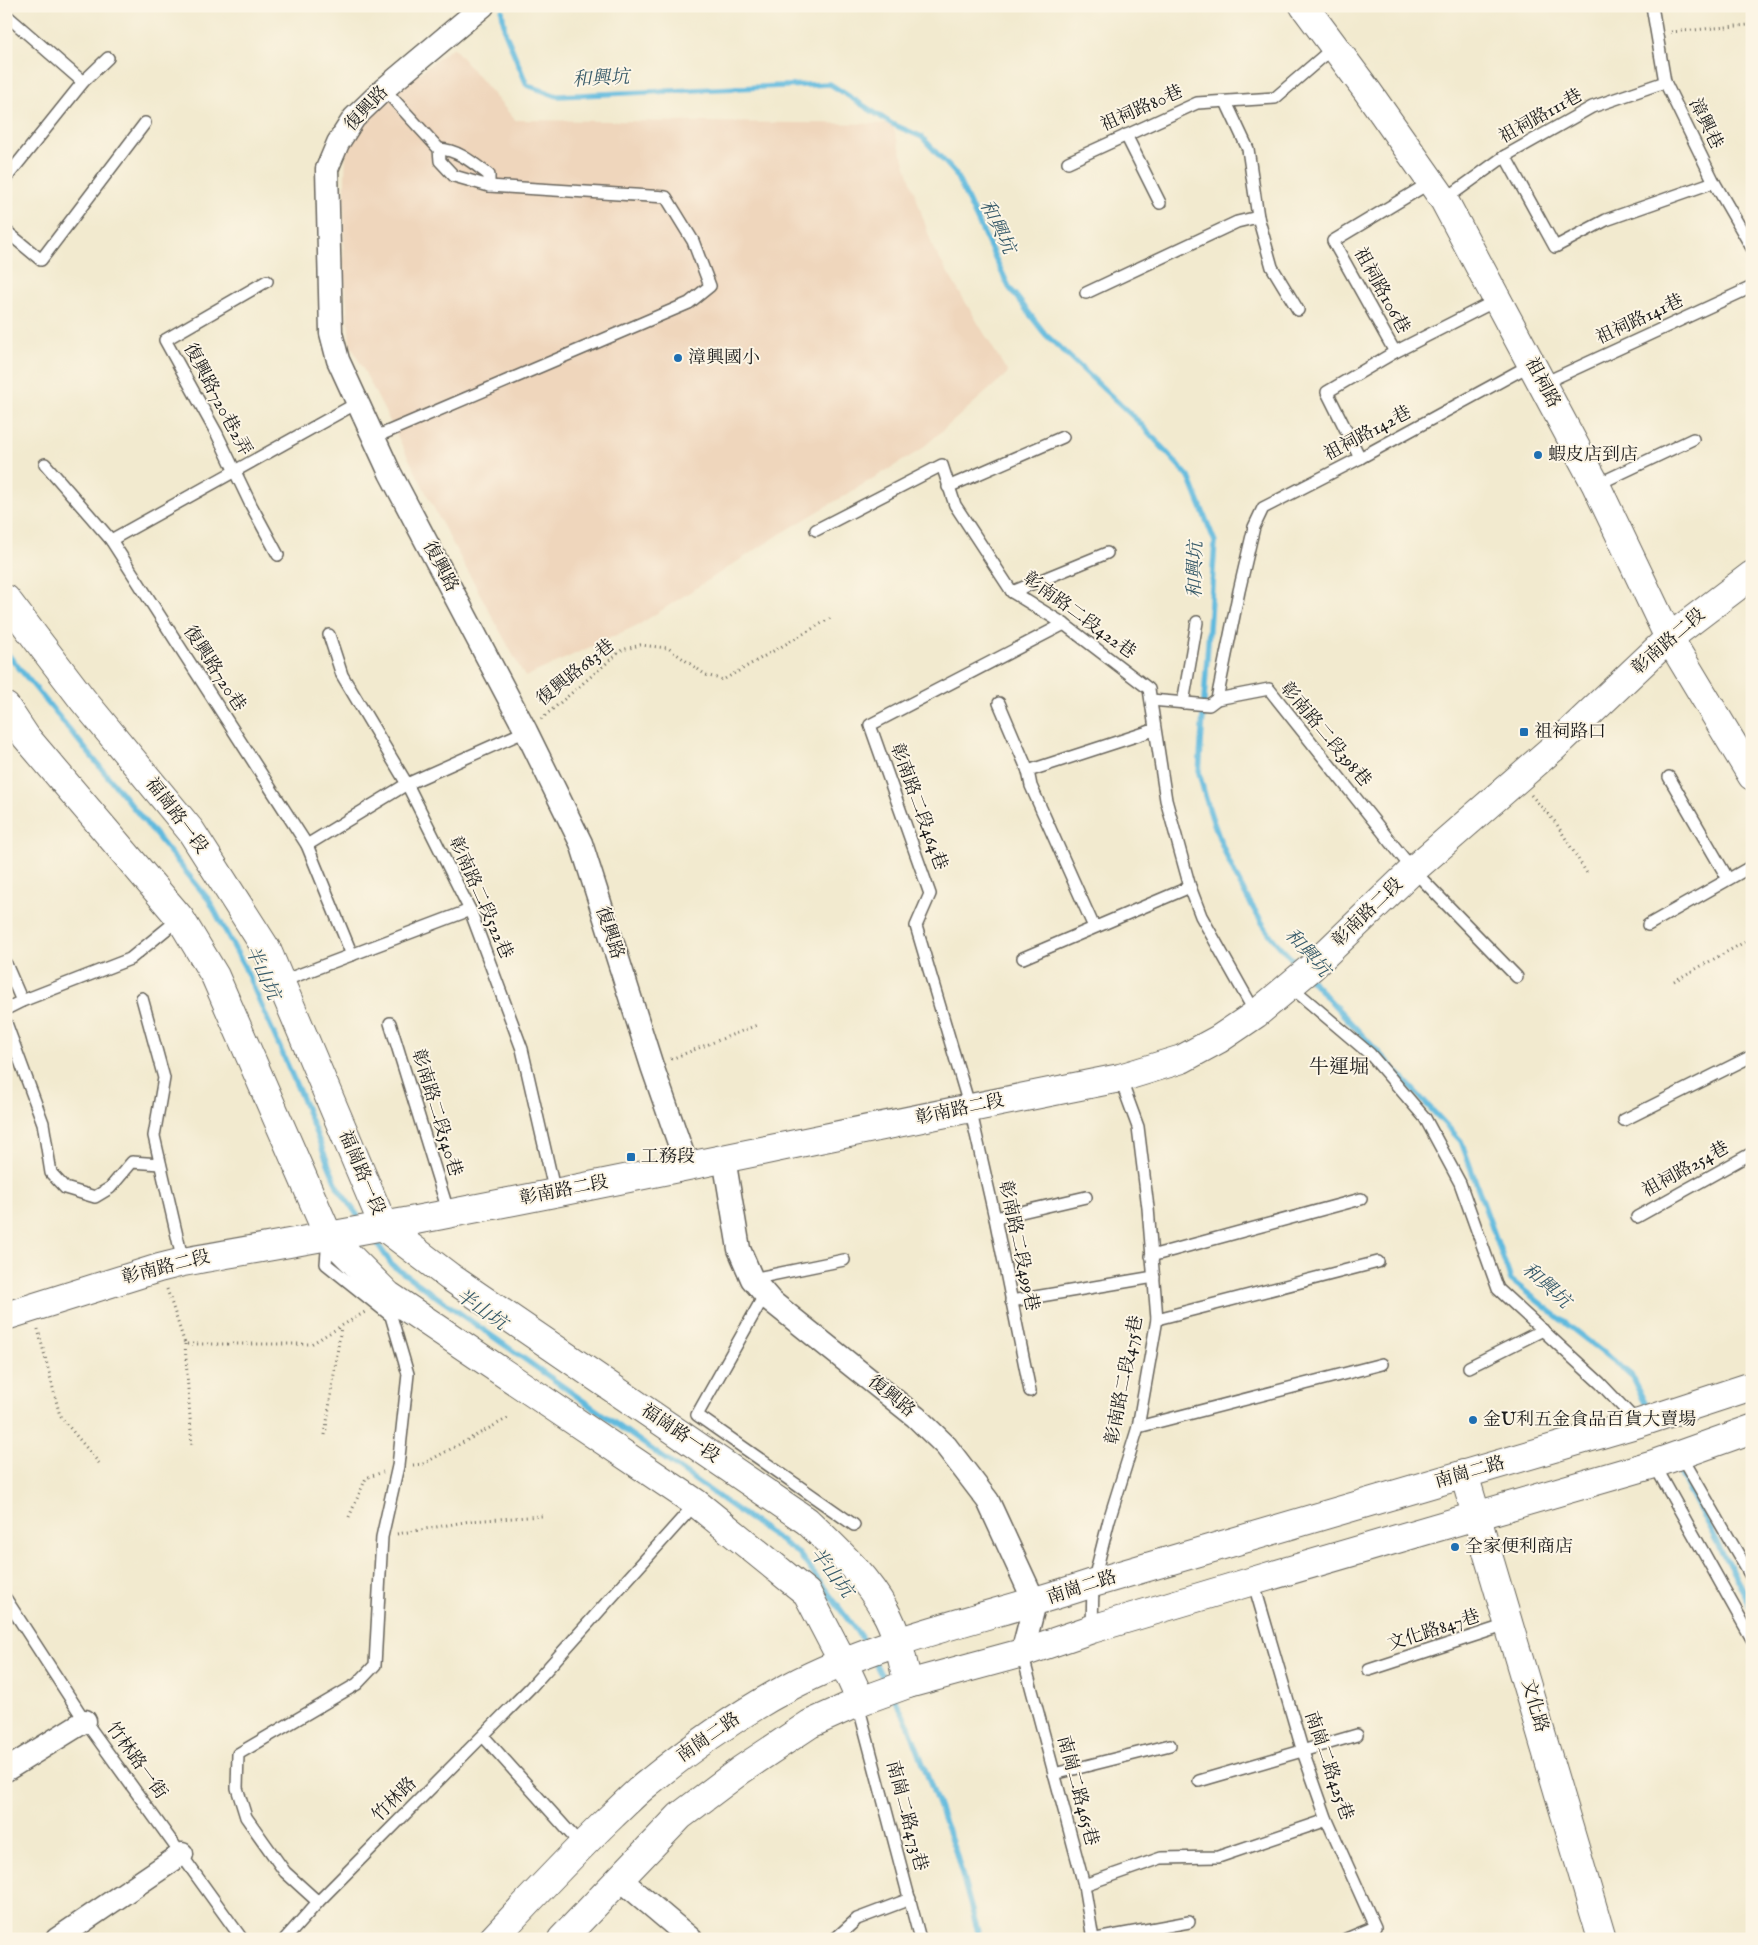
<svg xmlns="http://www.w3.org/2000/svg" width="1758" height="1945" viewBox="0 0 1758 1945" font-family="'IM FELL English','Noto Serif TC',serif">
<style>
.built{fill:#efd6bc}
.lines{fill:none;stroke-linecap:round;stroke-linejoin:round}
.stream{stroke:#61bade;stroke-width:5.5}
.lane-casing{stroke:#67645b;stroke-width:14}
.street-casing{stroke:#67645b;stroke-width:25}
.secondary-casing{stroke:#67645b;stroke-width:30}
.primary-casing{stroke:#67645b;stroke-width:30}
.path{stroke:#67645b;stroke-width:3;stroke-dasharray:1 4;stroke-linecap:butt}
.lane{stroke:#fff;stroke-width:11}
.street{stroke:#fff;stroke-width:22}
.secondary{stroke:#fff;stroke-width:28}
.primary{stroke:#fff;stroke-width:28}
.poi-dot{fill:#1f6fb2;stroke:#fcf5e5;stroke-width:2}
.labels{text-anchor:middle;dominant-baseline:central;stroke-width:4;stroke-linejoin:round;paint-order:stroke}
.street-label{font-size:18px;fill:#1c1c1c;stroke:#fcf5e5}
.poi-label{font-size:18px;fill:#1c1c1c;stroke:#fcf5e5;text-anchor:start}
.water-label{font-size:19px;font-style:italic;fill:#385b6a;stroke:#fcf5e5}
.quarter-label{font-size:20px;fill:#1c1c1c;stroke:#fcf5e5}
</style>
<rect width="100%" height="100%" fill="#fcf5e5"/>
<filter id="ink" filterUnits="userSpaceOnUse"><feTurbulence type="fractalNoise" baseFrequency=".02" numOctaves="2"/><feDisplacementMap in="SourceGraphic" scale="10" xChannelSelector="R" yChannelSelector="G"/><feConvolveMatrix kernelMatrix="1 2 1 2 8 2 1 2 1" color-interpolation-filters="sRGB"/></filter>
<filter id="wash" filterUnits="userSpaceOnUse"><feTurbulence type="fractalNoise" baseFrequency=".0096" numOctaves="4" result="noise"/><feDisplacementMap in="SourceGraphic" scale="20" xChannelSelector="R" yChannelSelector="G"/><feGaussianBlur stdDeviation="1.12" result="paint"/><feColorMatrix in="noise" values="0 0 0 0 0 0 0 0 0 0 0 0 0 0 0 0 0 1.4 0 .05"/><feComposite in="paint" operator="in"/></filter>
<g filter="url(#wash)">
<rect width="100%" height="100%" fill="#f2eacf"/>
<polygon class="built" points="453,47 515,120 892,124 933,248 1008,373 919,451 782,533 640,624 525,677 441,522 350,343 343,262 346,142 390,96"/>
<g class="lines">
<g class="stream">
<path d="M502,11L505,32L527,85L557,96L830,84L892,124L922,137L955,173L1009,287L1045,334L1139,422L1189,477L1215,542L1199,773C1213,831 1237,887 1271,936C1279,947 1290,957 1300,967"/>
<polyline points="6,652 209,900 244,966 299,1091 338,1188 363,1223"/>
<polyline points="1309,978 1461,1141 1511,1280 1631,1375 1645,1403"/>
<polyline points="372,1236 392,1265 799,1554 861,1637 866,1647"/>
<polyline points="1679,1471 1752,1608"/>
<polyline points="873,1659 886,1684"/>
<polyline points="893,1696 909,1726 956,1853 980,1939"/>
</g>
</g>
</g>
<g filter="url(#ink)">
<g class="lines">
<g class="lane-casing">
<g id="lane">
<polyline points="1652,6 1665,82 1714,182 1752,248"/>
<polyline points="6,15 83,82"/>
<polyline points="1126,135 1160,203"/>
<path d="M439,149C459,150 473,163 489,175V186"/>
<polyline points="1505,156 1555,247 1606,220 1714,182"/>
<polyline points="1068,162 1197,103 1275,98 1334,47"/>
<polyline points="6,178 83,82 108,58"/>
<polyline points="1444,200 1505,156 1592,107 1665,82"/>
<polyline points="1258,217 1272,267 1298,310"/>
<polyline points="6,231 41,260 145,123"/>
<polyline points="267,281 165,340 217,434 251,505 278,555"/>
<polyline points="1086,293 1237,222 1258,217 1248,149 1226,102"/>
<polyline points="1395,352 1333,241 1431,182"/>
<polyline points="1542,384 1752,287"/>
<polyline points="373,438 689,303 710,286 693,241 666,197 489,186 454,176 440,161 439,149 384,89"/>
<polyline points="1360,458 1327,392 1395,352 1497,300"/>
<polyline points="45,464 111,540 307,845 407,784 526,731"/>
<polyline points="1596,485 1693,439"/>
<polyline points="948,487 1063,437"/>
<polyline points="816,530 942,465 955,505 1012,592 1064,624 1149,689 1166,800 1190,887 1201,916 1256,1014"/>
<polyline points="111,540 357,403"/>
<polyline points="1012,592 1107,553"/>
<polyline points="329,635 342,675 407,784 470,910 522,1049 555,1193"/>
<polyline points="1217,699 1239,591 1254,527 1263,508 1360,458 1532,364"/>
<polyline points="1151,700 1209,705 1217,699 1269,689 1413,870 1517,977"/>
<polyline points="999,703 1028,771"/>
<polyline points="1183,703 1197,622"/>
<polyline points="1669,777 1728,879"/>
<polyline points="307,845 352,955"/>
<polyline points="1648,925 1752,866"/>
<polyline points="1094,927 1031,786 1028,771 1154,730"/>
<polyline points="1023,958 1190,887"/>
<polyline points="6,964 22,1001"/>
<polyline points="280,982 470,910"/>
<polyline points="1290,986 1370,1054 1425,1118 1460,1183 1498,1289 1600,1383 1637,1422"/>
<polyline points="142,998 164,1078 154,1136 183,1262"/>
<polyline points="6,1009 22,1001 130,959 180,918"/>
<polyline points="6,1023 43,1123 51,1173 65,1188 95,1197 110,1188 132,1162 160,1164"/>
<polyline points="390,1023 449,1214"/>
<polyline points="1624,1120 1752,1056"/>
<polyline points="1637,1217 1752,1153"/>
<polyline points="995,1218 1086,1197"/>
<polyline points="1151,1256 1361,1199"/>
<polyline points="752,1279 844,1260"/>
<polyline points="765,1294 697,1415 854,1525"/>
<polyline points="1011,1301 1154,1277"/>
<polyline points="1157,1319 1378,1262"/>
<polyline points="1469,1367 1543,1330"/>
<polyline points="1030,1391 995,1218 970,1108 916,926 930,894 870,725 1064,624"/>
<polyline points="1138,1427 1382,1364"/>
<polyline points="1680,1454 1752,1578"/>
<polyline points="1654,1464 1752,1639"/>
<polyline points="1253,1581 1303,1752 1327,1820 1375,1927 1346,1939"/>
<polyline points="6,1599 85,1721 242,1939"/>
<polyline points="1092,1629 1093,1583 1109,1520 1138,1427 1157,1319 1148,1208 1138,1127 1120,1078"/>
<polyline points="1022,1653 1084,1885 1093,1939"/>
<polyline points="1369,1670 1510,1624"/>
<polyline points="861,1703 860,1712 920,1939"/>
<polyline points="484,1737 581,1845"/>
<polyline points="1054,1774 1170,1745"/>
<polyline points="1199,1781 1357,1735"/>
<polyline points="1084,1885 1161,1858 1218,1857 1327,1820"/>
<polyline points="318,1902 285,1872 246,1817 237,1788 238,1754 357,1684 375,1665 382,1537 398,1466 408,1374 391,1316 326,1264 328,1239"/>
<polyline points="285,1939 318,1902 531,1687 696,1503"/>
<polyline points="835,1939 857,1919 910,1899"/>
<polyline points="1096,1939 1189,1922"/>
</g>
</g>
<g class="street-casing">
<g id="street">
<polyline points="483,6 384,89 354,118 338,143 327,169 331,333 338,360 390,473 526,731 581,843 652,1066 687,1166"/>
<polyline points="724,1158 739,1249 752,1279 771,1301 916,1417 946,1446 988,1501 1035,1603 1022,1653"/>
<polyline points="6,1770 85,1721"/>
<polyline points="619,1878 691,1939"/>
<polyline points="57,1939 182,1854"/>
</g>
</g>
<g class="secondary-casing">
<g id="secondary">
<polyline points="1304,6 1368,92 1444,200 1596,485 1669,638 1752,776"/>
<path d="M6,599L83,700L191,831L267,950L384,1227L450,1277L807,1521C836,1549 866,1576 885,1611C898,1633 902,1660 908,1684"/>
<polyline points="6,707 26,737 180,918 215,976 328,1235 388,1295 696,1503 807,1593 843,1662 861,1701"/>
<polyline points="1464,1474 1602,1939"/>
</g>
</g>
<g class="primary-casing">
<g id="primary">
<path d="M6,1316L159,1268L183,1262C271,1246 360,1231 447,1214C672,1171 896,1122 1120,1078L1182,1059L1219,1039L1256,1014L1312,967L1413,870L1552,749L1669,638L1752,575"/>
<path d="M493,1939C532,1897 571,1855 612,1816C624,1805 635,1793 648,1783C692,1747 738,1714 789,1687C884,1637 992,1617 1093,1583L1639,1423L1752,1386"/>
<polyline points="562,1939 680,1816 741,1770 810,1724 861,1701 908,1684 1022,1653 1092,1629 1253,1581 1654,1464 1752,1429"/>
</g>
</g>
<g class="path">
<polyline points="1671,32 1748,25"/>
<polyline points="541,719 622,650 640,645 668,648 706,675 723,680 831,618"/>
<polyline points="1531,795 1556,823 1588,875"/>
<polyline points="1674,981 1752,938"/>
<polyline points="671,1059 757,1025"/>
<polyline points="167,1289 185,1344 311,1344 365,1312"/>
<polyline points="38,1329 60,1416 99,1463"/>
<polyline points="185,1344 192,1447"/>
<polyline points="325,1435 341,1327"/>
<polyline points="413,1465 423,1464 510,1417"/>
<polyline points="349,1517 366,1478 383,1472"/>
<polyline points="397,1534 470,1521 542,1516"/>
</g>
<use href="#lane" class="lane"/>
<use href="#street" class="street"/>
<use href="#secondary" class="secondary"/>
<use href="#primary" class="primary"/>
</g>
</g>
<g class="poi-dot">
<circle cx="678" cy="358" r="5"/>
<circle cx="1538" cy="455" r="5"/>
<rect x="1519" y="727" width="10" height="10" rx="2.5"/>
<rect x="626" y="1152" width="10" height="10" rx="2.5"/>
<circle cx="1473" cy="1420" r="5"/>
<circle cx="1455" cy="1547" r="5"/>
</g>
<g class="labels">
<g class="street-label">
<text transform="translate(367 109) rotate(-47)">復興路</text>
<text transform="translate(1142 109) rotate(-24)">祖祠路80巷</text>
<text transform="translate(1541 117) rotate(-29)">祖祠路111巷</text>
<text transform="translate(1705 124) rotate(64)">漳興巷</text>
<text transform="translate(1381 291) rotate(61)">祖祠路106巷</text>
<text transform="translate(1640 320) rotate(-25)">祖祠路141巷</text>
<text transform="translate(1542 383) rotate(62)">祖祠路</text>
<text transform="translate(217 400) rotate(62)">復興路720巷2弄</text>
<text transform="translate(1368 434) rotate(-28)">祖祠路142巷</text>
<text transform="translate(440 567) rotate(62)">復興路</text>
<text transform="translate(1079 616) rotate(36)">彰南路二段422巷</text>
<text transform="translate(1669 642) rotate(-41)">彰南路二段</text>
<text transform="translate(214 669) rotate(57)">復興路720巷</text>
<text transform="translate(576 673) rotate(-39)">復興路683巷</text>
<text transform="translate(1325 735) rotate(50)">彰南路二段398巷</text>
<text transform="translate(918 807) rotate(70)">彰南路二段464巷</text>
<text transform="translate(176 816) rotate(53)">福崗路一段</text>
<text transform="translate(480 898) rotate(66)">彰南路二段522巷</text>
<text transform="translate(1368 913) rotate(-44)">彰南路二段</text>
<text transform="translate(609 933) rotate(72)">復興路</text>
<text transform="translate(960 1110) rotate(-12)">彰南路二段</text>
<text transform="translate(436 1113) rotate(73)">彰南路二段540巷</text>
<text transform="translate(1686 1170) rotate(-29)">祖祠路254巷</text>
<text transform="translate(361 1173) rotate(67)">福崗路一段</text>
<text transform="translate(564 1191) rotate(-11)">彰南路二段</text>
<text transform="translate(1018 1246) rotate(78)">彰南路二段499巷</text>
<text transform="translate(166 1268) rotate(-14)">彰南路二段</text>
<text transform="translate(1125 1380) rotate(-79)">彰南路二段475巷</text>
<text transform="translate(891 1397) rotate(39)">復興路</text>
<text transform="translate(680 1434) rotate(34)">福崗路一段</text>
<text transform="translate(1470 1473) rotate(-16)">南崗二路</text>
<text transform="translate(1082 1588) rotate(-18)">南崗二路</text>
<text transform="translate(1434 1631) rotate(-18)">文化路847巷</text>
<text transform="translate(1534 1706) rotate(74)">文化路</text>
<text transform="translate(709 1738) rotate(-35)">南崗二路</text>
<text transform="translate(136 1761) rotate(54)">竹林路一街</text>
<text transform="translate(1328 1766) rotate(71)">南崗二路425巷</text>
<text transform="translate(1077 1791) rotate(75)">南崗二路465巷</text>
<text transform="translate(395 1800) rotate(-45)">竹林路</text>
<text transform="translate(906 1816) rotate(75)">南崗二路473巷</text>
</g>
<g class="poi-label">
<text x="688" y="358">漳興國小</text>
<text x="1548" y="455">蝦皮店到店</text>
<text x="1534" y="732">祖祠路口</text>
<text x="641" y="1157">工務段</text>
<text x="1483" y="1420">金U利五金食品百貨大賣場</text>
<text x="1465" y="1547">全家便利商店</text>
</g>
<g class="water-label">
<text transform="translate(601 79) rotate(-3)">和興坑</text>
<text transform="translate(997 227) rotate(64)">和興坑</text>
<text transform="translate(1196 570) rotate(-89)">和興坑</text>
<text transform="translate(1307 953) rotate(48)">和興坑</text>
<text transform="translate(262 973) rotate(65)">半山坑</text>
<text transform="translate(1546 1286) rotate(42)">和興坑</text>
<text transform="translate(481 1310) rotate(35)">半山坑</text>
<text transform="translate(831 1573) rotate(52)">半山坑</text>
</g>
<g class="quarter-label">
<text x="1339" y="1067">牛運堀</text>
</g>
</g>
<rect width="1758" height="1945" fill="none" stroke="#fcf5e5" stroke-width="25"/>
</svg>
